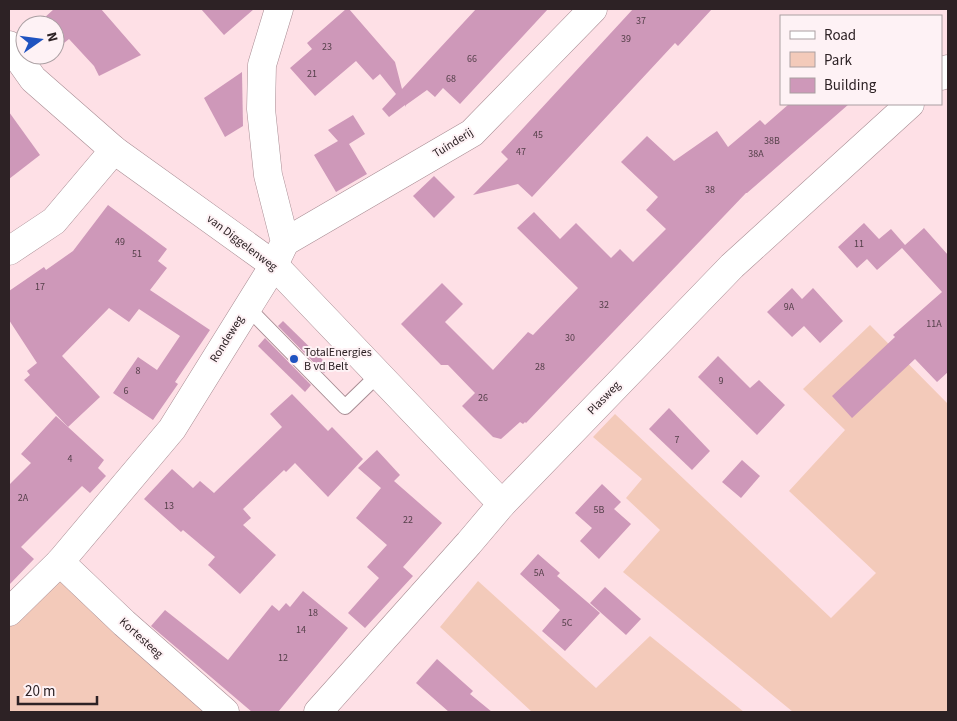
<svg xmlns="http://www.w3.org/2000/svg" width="957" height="721" viewBox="0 0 957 721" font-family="'Source Sans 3',sans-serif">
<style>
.green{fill:#f3caba}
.building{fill:#ce98b9}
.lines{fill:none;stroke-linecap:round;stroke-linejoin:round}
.service-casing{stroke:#a88c93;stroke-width:16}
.minor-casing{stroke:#a88c93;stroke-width:29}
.tertiary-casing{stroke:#a88c93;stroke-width:29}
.service{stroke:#fff;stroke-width:14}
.minor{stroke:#fff;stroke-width:28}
.tertiary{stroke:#fff;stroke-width:28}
.poi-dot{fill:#1f53c0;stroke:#fef2f5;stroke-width:2}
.labels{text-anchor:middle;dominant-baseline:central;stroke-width:4;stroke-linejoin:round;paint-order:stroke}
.number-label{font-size:10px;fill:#55404a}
.street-label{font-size:12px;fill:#2d2225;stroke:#fef2f5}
.poi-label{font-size:12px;fill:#2d2225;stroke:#fef2f5;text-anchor:start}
</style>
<rect width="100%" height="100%" fill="#fee0e6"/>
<g class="green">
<polygon points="870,325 948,404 948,712 793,712 623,572 660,530 626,498 642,479 593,437 615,414 831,618 876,573 789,491 845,430 803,389"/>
<polygon points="58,580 69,582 214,712 9,712 9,627"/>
<polygon points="478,581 596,688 650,636 744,712 532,712 440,627"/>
</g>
<g class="building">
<polygon points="54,9 101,9 141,55 99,76 94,66 69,39 64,43 55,32 55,25 49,25 43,19"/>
<polygon points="201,9 254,9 224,35"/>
<polygon points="346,9 349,9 395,62 402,89 476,9 548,9 460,104 443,88 435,97 427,90 406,105 406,107 405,105 389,117 382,109 396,94 380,74 373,80 356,61 315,96 290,68 312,49 307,43"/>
<polygon points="633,9 712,9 678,46 675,43 532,197 518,184 473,195 508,159 501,152"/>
<polygon points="242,72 243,126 225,137 204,98"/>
<polygon points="789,104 849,104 747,193 746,193 526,423 525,422 523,424 520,422 501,439 493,437 462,406 475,393 448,365 441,365 401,324 442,283 463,304 445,322 493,370 528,332 533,335 578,288 517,228 534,212 560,239 576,223 611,258 620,249 633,262 666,229 646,210 658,197 621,162 647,136 674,161 717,131 728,147 760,120 765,125"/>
<polygon points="9,112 40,155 9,179"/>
<polygon points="353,115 365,134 349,144 367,174 336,192 314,155 338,141 328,130"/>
<polygon points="434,176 455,197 434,218 413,196"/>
<polygon points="108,205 167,249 158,261 167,268 150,290 210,330 175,382 178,384 153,420 113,393 138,357 157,370 180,336 139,309 129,322 109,308 62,356 100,397 68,427 24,380 30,375 27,371 37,363 9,320 9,291 44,267 46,270 73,251"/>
<polygon points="864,223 879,239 891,229 905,245 924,228 948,255 948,372 937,382 915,359 852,418 832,396 895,337 893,335 942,292 902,248 877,270 867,259 857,268 838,247"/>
<polygon points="792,288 802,299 813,288 843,321 820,343 804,326 792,337 767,312"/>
<polygon points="283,321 330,367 324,373 278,326"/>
<polygon points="265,338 311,385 305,392 258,346"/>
<polygon points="718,356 750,388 759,380 785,405 757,435 698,377"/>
<polygon points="292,394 328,431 332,427 363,459 328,497 295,463 286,472 284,470 243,509 251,518 243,525 276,555 240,594 208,565 215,557 183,530 181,532 144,499 172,469 193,488 200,481 214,493 282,427 270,414"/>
<polygon points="669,408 710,451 692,470 649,429"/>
<polygon points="56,416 104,460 98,468 106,476 90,493 82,486 21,547 34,559 9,585 9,485 31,463 21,454"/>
<polygon points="377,450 400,475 394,481 442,523 403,567 413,576 365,628 348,613 379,578 367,567 387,545 356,518 381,488 358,468"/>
<polygon points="742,460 760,476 741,498 722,482"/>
<polygon points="602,484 621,502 614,509 631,524 599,559 580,541 592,528 575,513"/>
<polygon points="538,554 560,573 557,576 600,613 565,651 542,631 560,610 520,574"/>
<polygon points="605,587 641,619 626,635 590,603"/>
<polygon points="303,591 348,628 278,712 252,712 151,626 165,610 228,660 272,605 279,611 286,603 290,607"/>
<polygon points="437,659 473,691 470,694 492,712 449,712 416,683"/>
</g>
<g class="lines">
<g class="service-casing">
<polyline id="service" points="248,308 345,407 379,374"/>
</g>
<g class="minor-casing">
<g id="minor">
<polyline points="9,45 33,79 114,150 274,265 502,504"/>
<polyline points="285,242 472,133 593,9"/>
<polyline points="9,251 54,221 114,150"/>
<polyline points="60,562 124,623 225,712"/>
<polyline points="9,612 60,562 172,429 274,265 285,242 268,175 261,109 262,65 279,9"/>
</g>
</g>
<g class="tertiary-casing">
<g id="tertiary">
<polyline points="941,76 948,69"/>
<polyline points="318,712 469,543 502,504 732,266 910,104"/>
</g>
</g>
<use href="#service" class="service"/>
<use href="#minor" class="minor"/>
<use href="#tertiary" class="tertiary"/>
</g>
<circle class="poi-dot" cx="294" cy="359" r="5"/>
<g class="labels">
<g class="number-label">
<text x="641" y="21">37</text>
<text x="626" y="39">39</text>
<text x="327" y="47">23</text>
<text x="472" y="59">66</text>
<text x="312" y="74">21</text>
<text x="451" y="79">68</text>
<text x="538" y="135">45</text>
<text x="772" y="141">38B</text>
<text x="521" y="152">47</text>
<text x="756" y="154">38A</text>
<text x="710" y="190">38</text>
<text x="120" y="242">49</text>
<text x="859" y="244">11</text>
<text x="137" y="254">51</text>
<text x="40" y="287">17</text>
<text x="604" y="305">32</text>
<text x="789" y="307">9A</text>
<text x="934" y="324">11A</text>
<text x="570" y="338">30</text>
<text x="540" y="367">28</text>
<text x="138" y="371">8</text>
<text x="721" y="381">9</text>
<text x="126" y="391">6</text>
<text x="483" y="398">26</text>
<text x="677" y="440">7</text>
<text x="70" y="459">4</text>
<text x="23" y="498">2A</text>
<text x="169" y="506">13</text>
<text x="599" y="510">5B</text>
<text x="408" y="520">22</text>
<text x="539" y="573">5A</text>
<text x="313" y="613">18</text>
<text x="567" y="623">5C</text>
<text x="301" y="630">14</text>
<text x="283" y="658">12</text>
</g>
<g class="street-label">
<text transform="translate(453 143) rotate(-32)">Tuinderij</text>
<text transform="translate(242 243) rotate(37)">van Diggelenweg</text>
<text transform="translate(227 339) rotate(-58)">Rondeweg</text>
<text transform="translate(604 398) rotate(-46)">Plasweg</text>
<text transform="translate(141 638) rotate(42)">Kortesteeg</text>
</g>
<g class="poi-label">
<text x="304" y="352">TotalEnergies<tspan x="304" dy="14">B vd Belt</tspan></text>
</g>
</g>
<rect width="957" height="721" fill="none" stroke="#2d2225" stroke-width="20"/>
<rect x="780" y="15" width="162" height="90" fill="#fef2f5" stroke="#aa9fa2"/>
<rect x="790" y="31" width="25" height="8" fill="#ffffff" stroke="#aa9fa2"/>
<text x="824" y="40" font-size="15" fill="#2d2225">Road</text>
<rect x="790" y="52" width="25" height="15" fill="#f3caba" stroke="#aa9fa2"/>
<text x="824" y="65" font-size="15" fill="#2d2225">Park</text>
<rect x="790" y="78" width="25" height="15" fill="#ce98b9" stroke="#aa9fa2"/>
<text x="824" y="90" font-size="15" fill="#2d2225">Building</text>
<g transform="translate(40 40) rotate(76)"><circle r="24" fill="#fef2f5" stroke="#aa9fa2"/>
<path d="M0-4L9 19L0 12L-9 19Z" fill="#1f53c0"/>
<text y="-8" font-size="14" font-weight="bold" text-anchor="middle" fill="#2d2225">N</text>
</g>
<path d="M18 696v8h79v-8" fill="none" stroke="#2d2225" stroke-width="2.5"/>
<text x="25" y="696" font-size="15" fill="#2d2225" stroke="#fef2f5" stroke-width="4" paint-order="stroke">20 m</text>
</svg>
